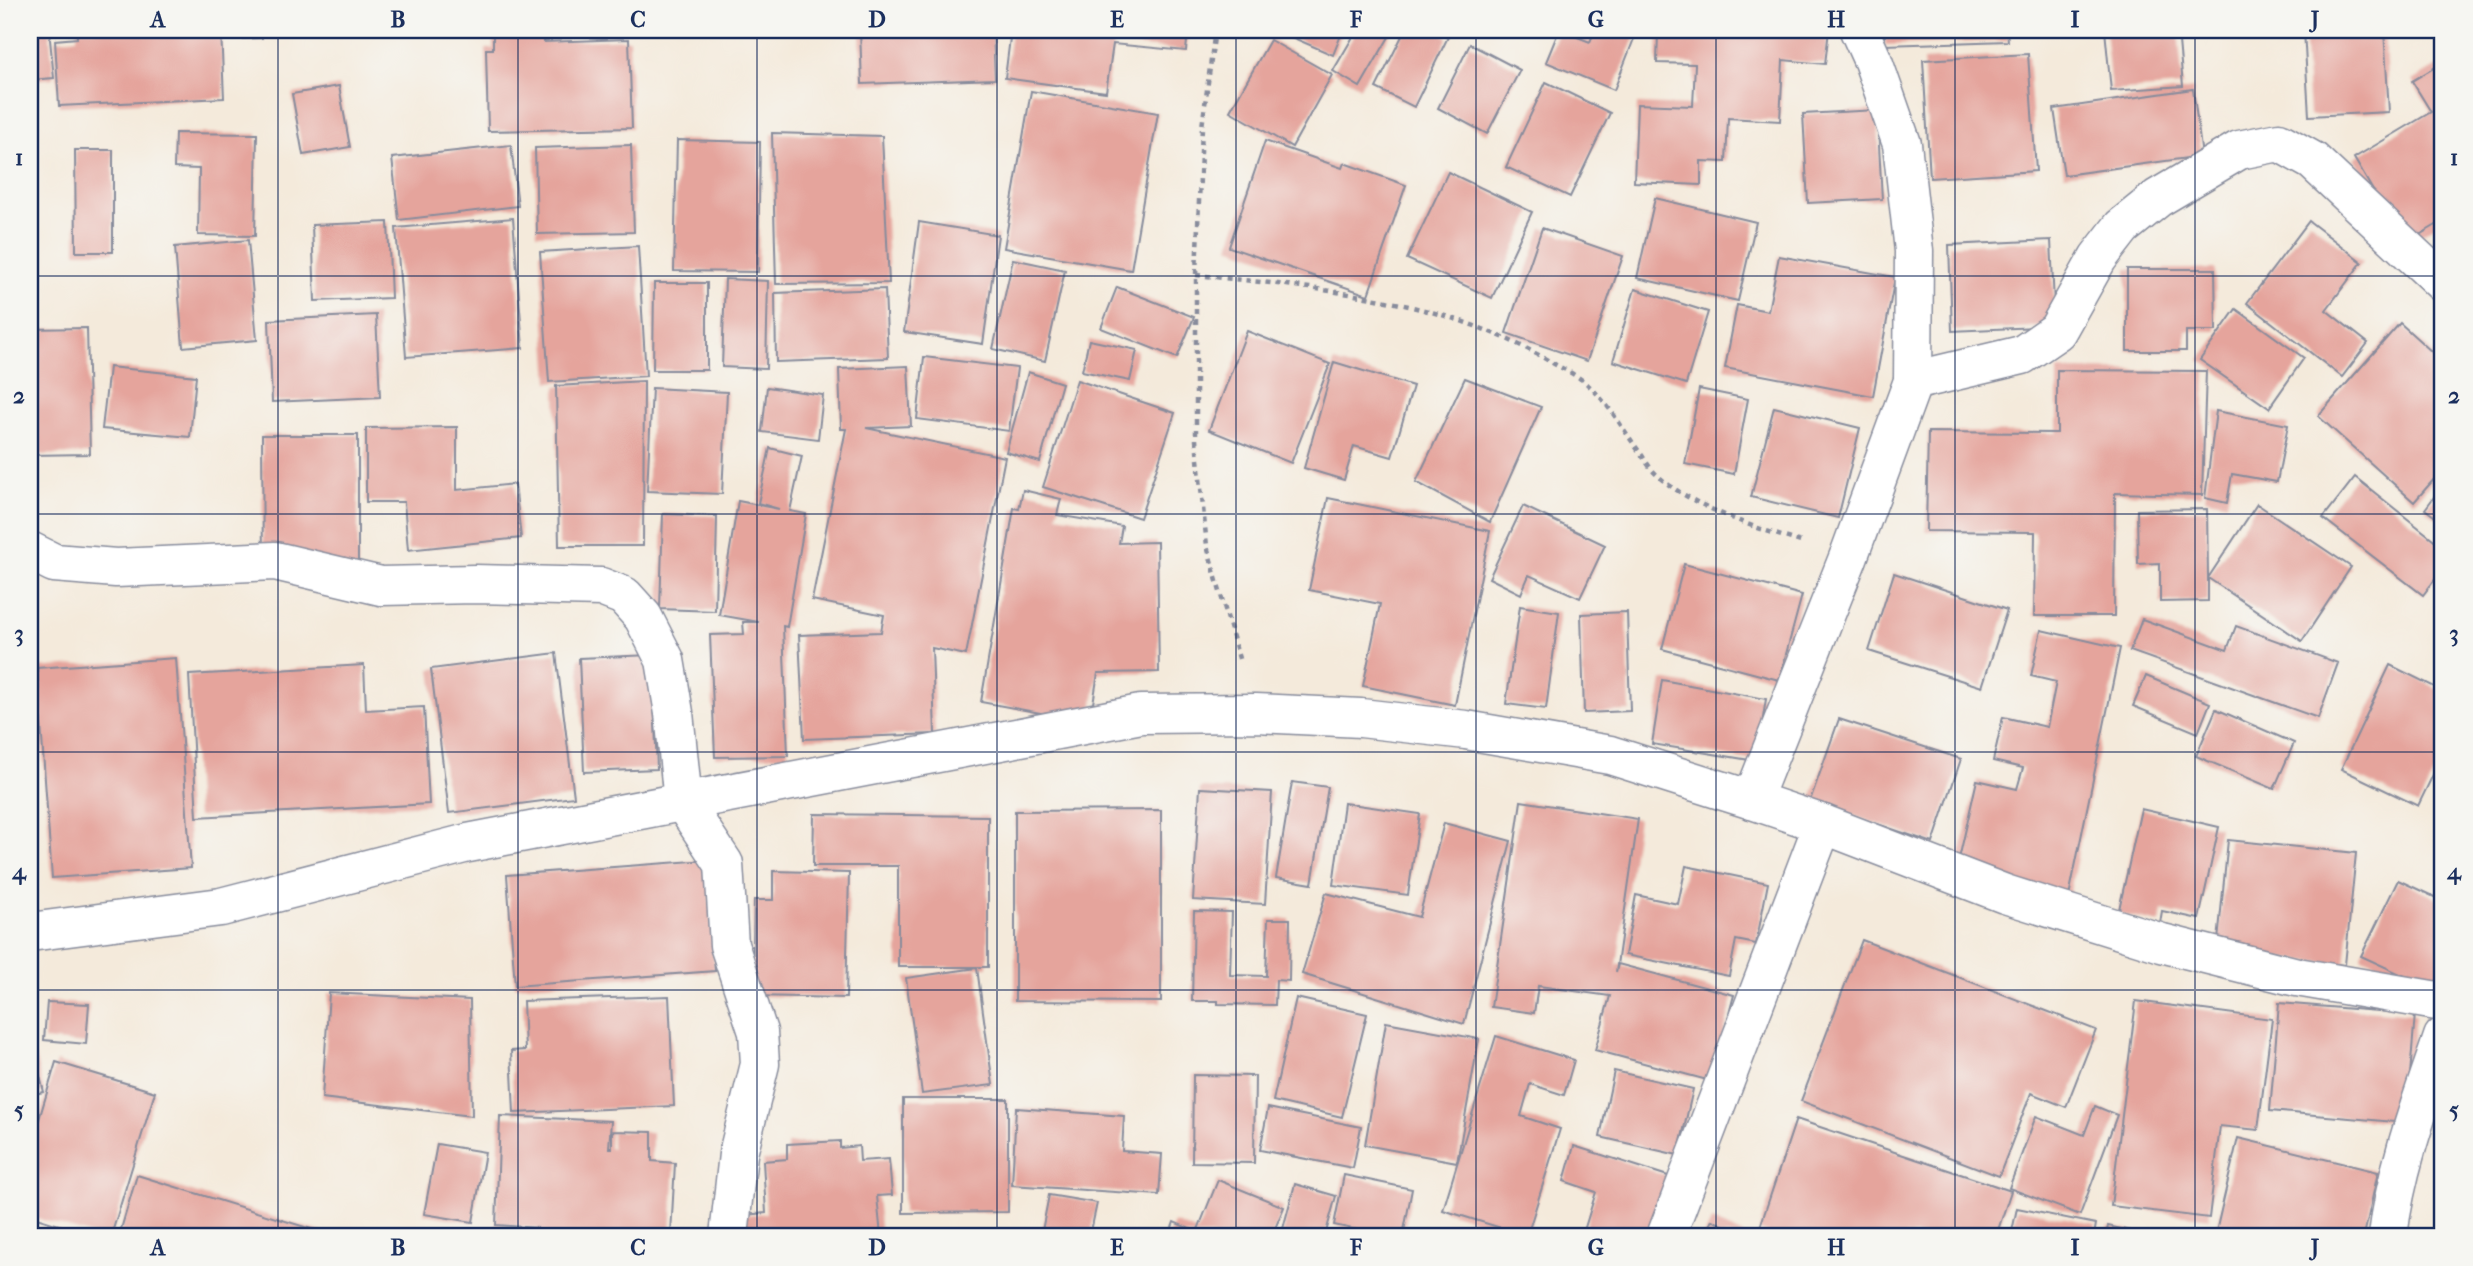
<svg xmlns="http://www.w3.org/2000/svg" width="2473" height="1266" viewBox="0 0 2473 1266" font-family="'IM FELL French Canon',serif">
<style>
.building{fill:#e5a49c}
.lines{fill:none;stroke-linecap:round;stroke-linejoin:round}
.street-casing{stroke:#888c9c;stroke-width:41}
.path{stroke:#888c9c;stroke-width:4.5;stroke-dasharray:5 5;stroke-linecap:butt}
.street{stroke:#fff;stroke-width:38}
.grid{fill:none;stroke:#1b2f5e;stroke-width:2;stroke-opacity:0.55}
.neatline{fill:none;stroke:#1b2f5e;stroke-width:2.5}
.grid-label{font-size:23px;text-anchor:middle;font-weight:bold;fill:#1b2f5e}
</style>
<rect width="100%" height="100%" fill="#f6f6f2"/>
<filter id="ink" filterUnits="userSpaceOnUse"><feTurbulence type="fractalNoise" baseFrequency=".0143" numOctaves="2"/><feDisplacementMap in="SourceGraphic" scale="14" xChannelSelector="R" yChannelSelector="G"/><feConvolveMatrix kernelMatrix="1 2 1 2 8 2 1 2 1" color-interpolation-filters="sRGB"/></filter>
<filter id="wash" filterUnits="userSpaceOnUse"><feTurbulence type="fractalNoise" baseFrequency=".00686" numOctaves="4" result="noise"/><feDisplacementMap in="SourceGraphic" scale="28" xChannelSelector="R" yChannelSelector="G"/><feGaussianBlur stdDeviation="1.57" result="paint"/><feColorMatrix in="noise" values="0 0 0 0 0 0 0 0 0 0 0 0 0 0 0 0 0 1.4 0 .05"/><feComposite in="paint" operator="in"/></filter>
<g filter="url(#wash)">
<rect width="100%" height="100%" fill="#f4eadb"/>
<g id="blocks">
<g class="building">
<polygon points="30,30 49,30 54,78 30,80"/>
<polygon points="77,30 221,30 224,98 59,106 55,40 77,38"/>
<polygon points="231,30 262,30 262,38 231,39"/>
<polygon points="493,30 544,30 544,42 629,39 632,128 488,131 486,49 493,49"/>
<polygon points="860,30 993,30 995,79 862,84"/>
<polygon points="1011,30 1188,30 1186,51 1113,44 1106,92 1005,78"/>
<polygon points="1275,30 1343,30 1333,55"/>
<polygon points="1357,30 1393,30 1360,87 1333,71"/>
<polygon points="1405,30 1434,30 1448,37 1414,107 1376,88"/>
<polygon points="1559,30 1590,42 1595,30 1637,31 1614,90 1546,62"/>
<polygon points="1701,30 1829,30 1825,64 1783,60 1780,121 1728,118 1726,162 1701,161 1701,185 1634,182 1637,104 1693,106 1695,64 1657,63 1658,34 1701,36"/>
<polygon points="1885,30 2007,30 2008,41 1885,45"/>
<polygon points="2105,30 2178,30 2183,86 2111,91"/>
<polygon points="2304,30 2384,30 2389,112 2309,116"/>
<polygon points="1270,40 1332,75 1292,147 1230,111"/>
<polygon points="1470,44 1520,70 1487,134 1438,108"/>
<polygon points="2028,54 2036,171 1930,178 1923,60"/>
<polygon points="2439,65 2443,73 2443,221 2404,244 2354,158 2431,112 2412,81"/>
<polygon points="1546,82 1610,113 1570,197 1506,167"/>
<polygon points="339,86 350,147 303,155 292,94"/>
<polygon points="2193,89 2202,156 2064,175 2054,109"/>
<polygon points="1031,91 1158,113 1131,270 1004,248"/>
<polygon points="1877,110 1882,199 1808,203 1803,114"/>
<polygon points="175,133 257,134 255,236 198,235 199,169 174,168"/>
<polygon points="772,133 882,136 889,283 776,284"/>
<polygon points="677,140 760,142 758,272 674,271"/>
<polygon points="1265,141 1342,168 1344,163 1406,185 1368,295 1229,247"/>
<polygon points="511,145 518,206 399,220 392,158"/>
<polygon points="631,145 634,232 537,234 535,148"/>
<polygon points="75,150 113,150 113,252 76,252"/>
<polygon points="1448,172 1532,212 1492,298 1407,259"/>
<polygon points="1655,198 1756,222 1738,301 1637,278"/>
<polygon points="513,218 523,348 406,357 396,228"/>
<polygon points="2309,221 2362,262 2326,310 2368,343 2342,377 2247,303"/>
<polygon points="388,222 391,298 315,301 312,225"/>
<polygon points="919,222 998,235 983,344 904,332"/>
<polygon points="1542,228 1623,256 1587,361 1506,333"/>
<polygon points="248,240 257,340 183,347 175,247"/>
<polygon points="2051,240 2055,326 1952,331 1949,245"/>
<polygon points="638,246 646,376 549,382 540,252"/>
<polygon points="1779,256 1895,277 1873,396 1725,368 1737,305 1768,311"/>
<polygon points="1013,259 1065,270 1045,361 993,349"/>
<polygon points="2127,269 2215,269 2216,331 2186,331 2186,351 2127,351"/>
<polygon points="725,279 768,281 766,369 722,367"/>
<polygon points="654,283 707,283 707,370 653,370"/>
<polygon points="1117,287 1194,317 1177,358 1101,328"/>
<polygon points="885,289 888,358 776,362 775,293"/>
<polygon points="1635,289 1708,312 1686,384 1613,361"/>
<polygon points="2236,309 2304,358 2269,408 2200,360"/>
<polygon points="376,315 380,397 272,402 269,320"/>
<polygon points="2400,323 2443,362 2443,469 2414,502 2318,416"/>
<polygon points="87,328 90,454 30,455 30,329"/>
<polygon points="1247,331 1330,364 1291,463 1209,430"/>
<polygon points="1089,340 1137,350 1130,381 1082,371"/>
<polygon points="924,357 1017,368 1009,431 917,419"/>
<polygon points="1334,362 1413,386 1392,457 1354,446 1344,480 1304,468"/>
<polygon points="908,366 911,426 866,428 1005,457 966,655 932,648 935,734 804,739 799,635 881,632 884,615 812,600 846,429 841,429 839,369"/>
<polygon points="109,367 196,376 190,437 102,429"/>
<polygon points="2057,370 2206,371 2202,495 2115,493 2114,616 2034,616 2035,532 1926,531 1928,432 2057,433"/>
<polygon points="1028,372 1062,383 1040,462 1006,452"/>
<polygon points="1465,378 1541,407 1490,522 1416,482"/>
<polygon points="1077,380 1175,413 1140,518 1043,487"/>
<polygon points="644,381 643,546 559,546 556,386"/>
<polygon points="767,387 823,395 818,439 762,432"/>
<polygon points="652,388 727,392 722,494 647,491"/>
<polygon points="1699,389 1748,399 1734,474 1685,464"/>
<polygon points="1774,407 1860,428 1838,518 1751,497"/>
<polygon points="2216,411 2288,425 2277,482 2232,474 2227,503 2205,498"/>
<polygon points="457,427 457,490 515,484 521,538 408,550 404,502 366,502 366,428"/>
<polygon points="262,435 358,435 358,569 263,569"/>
<polygon points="770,448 802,456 790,511 806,514 787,627 783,626 788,756 715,757 710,635 744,634 743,622 759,622 719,615 738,501 779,509 758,503"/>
<polygon points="2355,477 2443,547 2443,569 2423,595 2323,518"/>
<polygon points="2443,485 2443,523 2425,509"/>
<polygon points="1023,490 1061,499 1057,515 1122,526 1119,543 1157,542 1159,672 1098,673 1090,722 981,702 1014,508 1019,509"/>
<polygon points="1328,498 1490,531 1455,705 1363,686 1380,604 1309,590"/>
<polygon points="2257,504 2351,567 2302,641 2208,578 2208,601 2160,602 2160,563 2138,564 2137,510 2207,509 2208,578"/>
<polygon points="1523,506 1605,545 1580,598 1529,575 1521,594 1489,578"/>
<polygon points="663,514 717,516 715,611 660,609"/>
<polygon points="1684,564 1802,595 1779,680 1662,649"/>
<polygon points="1894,573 2007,610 1982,687 1869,651"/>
<polygon points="1520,606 1559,612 1546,709 1506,704"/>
<polygon points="1627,612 1630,711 1584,713 1581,614"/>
<polygon points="2142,619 2227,650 2236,626 2338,663 2318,718 2130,651"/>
<polygon points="2041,630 2120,648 2067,906 1959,859 1977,780 2017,789 2023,768 1993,761 2003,717 2047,727 2056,682 2031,676"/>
<polygon points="556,653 574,797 449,813 431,669"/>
<polygon points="652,655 657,769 584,772 579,658"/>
<polygon points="176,658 191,868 52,878 37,668"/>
<polygon points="364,665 366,710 424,707 429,804 197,817 189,675"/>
<polygon points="2390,665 2443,691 2443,754 2418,806 2341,769"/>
<polygon points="2146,676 2210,703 2198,733 2133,706"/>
<polygon points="1662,680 1766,699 1756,761 1652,744"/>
<polygon points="2216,709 2294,743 2274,789 2196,756"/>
<polygon points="1839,719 1961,759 1933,843 1810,801"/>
<polygon points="1292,782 1328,787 1312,884 1276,878"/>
<polygon points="1200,788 1272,792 1265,904 1193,900"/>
<polygon points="1521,801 1638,819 1616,972 1618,964 1734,995 1711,1081 1595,1050 1610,996 1538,986 1534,1013 1491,1007"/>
<polygon points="1344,803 1420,814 1408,895 1333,885"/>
<polygon points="2141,809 2219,827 2199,919 2162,911 2160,923 2118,914"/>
<polygon points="1161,810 1161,1002 1015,1001 1015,811"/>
<polygon points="814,814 988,816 988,967 898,967 898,866 813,866"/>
<polygon points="1444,823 1511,841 1464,1024 1302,974 1326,893 1419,917"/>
<polygon points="2228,840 2356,853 2345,965 2217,951"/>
<polygon points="707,860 715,971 515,986 507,875"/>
<polygon points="1686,866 1768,883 1756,944 1736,940 1729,976 1625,955 1636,895 1678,904"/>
<polygon points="773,871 849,873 846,998 752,996 754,900 773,900"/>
<polygon points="2398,880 2443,901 2443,967 2433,989 2361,956"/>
<polygon points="1194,911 1232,912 1230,975 1266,976 1268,919 1290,919 1289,981 1276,980 1275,1005 1218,1004 1218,1001 1192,1001"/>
<polygon points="1862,940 2096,1030 2066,1107 2031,1093 1999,1176 1801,1101"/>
<polygon points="977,968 993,1085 922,1094 906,978"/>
<polygon points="329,993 470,1000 472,1116 322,1098"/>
<polygon points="669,996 674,1106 514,1113 511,1051 525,1050 523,1001"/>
<polygon points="1296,998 1367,1014 1342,1117 1273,1101"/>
<polygon points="2136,1001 2272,1019 2258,1130 2220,1126 2209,1218 2111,1206"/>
<polygon points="47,1002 89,1004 86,1044 44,1040"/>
<polygon points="2279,1003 2415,1014 2406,1123 2270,1111"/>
<polygon points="1386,1022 1479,1039 1457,1162 1365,1145"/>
<polygon points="1496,1036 1574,1060 1564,1095 1530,1084 1521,1116 1560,1129 1527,1236 1443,1210"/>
<polygon points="30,1037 44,1092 30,1095"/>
<polygon points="56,1062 155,1092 111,1236 94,1236 30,1216 30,1150"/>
<polygon points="1614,1071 1693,1089 1678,1155 1600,1137"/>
<polygon points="1193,1075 1255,1076 1254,1163 1192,1162"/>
<polygon points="903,1099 1008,1099 1008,1212 903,1213"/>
<polygon points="2095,1106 2117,1115 2080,1215 2009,1188 2036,1116 2084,1135"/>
<polygon points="1016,1108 1124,1116 1122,1151 1162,1154 1159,1195 1012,1185"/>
<polygon points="1268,1108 1361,1127 1353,1168 1260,1150"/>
<polygon points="500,1116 611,1121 609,1148 612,1148 612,1131 652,1132 652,1161 675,1163 671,1234 639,1233 638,1236 536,1236 537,1228 496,1225"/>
<polygon points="1796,1119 2011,1191 1996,1236 1778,1236 1759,1230"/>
<polygon points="2238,1138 2378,1172 2364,1236 2215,1236"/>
<polygon points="840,1141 840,1148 859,1146 860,1161 889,1159 892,1195 877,1196 881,1236 734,1236 732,1216 766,1213 763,1161 787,1159 787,1144"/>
<polygon points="437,1144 485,1152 473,1222 424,1214"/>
<polygon points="1574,1146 1671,1177 1653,1236 1583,1234 1596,1192 1564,1181"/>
<polygon points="137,1175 334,1236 119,1236"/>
<polygon points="1344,1175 1412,1189 1403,1236 1385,1236 1334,1225"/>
<polygon points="1218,1180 1284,1207 1272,1236 1169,1236 1174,1222 1197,1232"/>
<polygon points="1295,1184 1336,1196 1325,1236 1281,1236"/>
<polygon points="1049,1195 1097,1203 1090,1236 1041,1236"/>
<polygon points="2017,1208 2096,1224 2094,1236 2011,1236"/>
<polygon points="1712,1220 1745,1236 1704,1236"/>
<polygon points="2108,1226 2148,1235 2148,1236 2106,1236"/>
</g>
</g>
</g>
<g filter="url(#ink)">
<use href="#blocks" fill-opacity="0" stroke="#888c9c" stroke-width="2"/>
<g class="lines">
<g class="street-casing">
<g id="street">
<polyline points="1913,381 2022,355 2057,331 2098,258 2122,227 2158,198 2239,150 2279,142 2313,161 2443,283"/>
<polyline points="30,551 54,563 116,568 275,561 381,586 475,584 601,587 624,596 643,617 665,660 674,713 683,802 724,864 729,945 758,1032 760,1064 738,1154 729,1236"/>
<polyline points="1752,800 1848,558 1913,381 1914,251 1902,144 1873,61 1859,30"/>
<polyline points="30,932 221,907 468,843 1141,714 1256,713 1361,718 1466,730 1610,755 1752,800 1823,824 2005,894 2162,943 2297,977 2443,1002"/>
<polyline points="1666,1236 1823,824"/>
<path d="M2388,1236C2396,1168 2421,1102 2443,1037"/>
</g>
</g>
<g class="path">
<polyline points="1215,30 1202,127 1196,275 1196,440 1207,546 1240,662"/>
<path d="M1196,275C1316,288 1443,298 1549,361C1561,368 1575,374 1586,383C1609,403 1623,430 1641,454C1646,461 1651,470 1657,475C1690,506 1758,529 1801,542"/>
</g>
<use href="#street" class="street"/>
</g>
</g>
<path class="grid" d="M278,30V1236M518,30V1236M757,30V1236M997,30V1236M1236,30V1236M1476,30V1236M1716,30V1236M1955,30V1236M2195,30V1236M30,276H2443M30,514H2443M30,752H2443M30,990H2443"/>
<rect width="2473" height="1266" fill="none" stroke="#f6f6f2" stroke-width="77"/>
<rect x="38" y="38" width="2396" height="1190" class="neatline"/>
<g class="grid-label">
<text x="158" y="27">A</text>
<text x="398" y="27">B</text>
<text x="638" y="27">C</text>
<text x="877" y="27">D</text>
<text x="1117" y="27">E</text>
<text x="1356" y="27">F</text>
<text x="1596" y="27">G</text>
<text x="1836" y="27">H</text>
<text x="2075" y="27">I</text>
<text x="2315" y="27">J</text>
<text x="19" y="165">1</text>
<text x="2454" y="165">1</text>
<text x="19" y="403">2</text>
<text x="2454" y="403">2</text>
<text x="19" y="641">3</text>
<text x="2454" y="641">3</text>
<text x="19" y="879">4</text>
<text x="2454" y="879">4</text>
<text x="19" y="1117">5</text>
<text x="2454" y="1117">5</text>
<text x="158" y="1255">A</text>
<text x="398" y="1255">B</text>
<text x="638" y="1255">C</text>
<text x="877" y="1255">D</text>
<text x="1117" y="1255">E</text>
<text x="1356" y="1255">F</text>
<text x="1596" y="1255">G</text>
<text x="1836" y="1255">H</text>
<text x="2075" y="1255">I</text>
<text x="2315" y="1255">J</text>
</g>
</svg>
